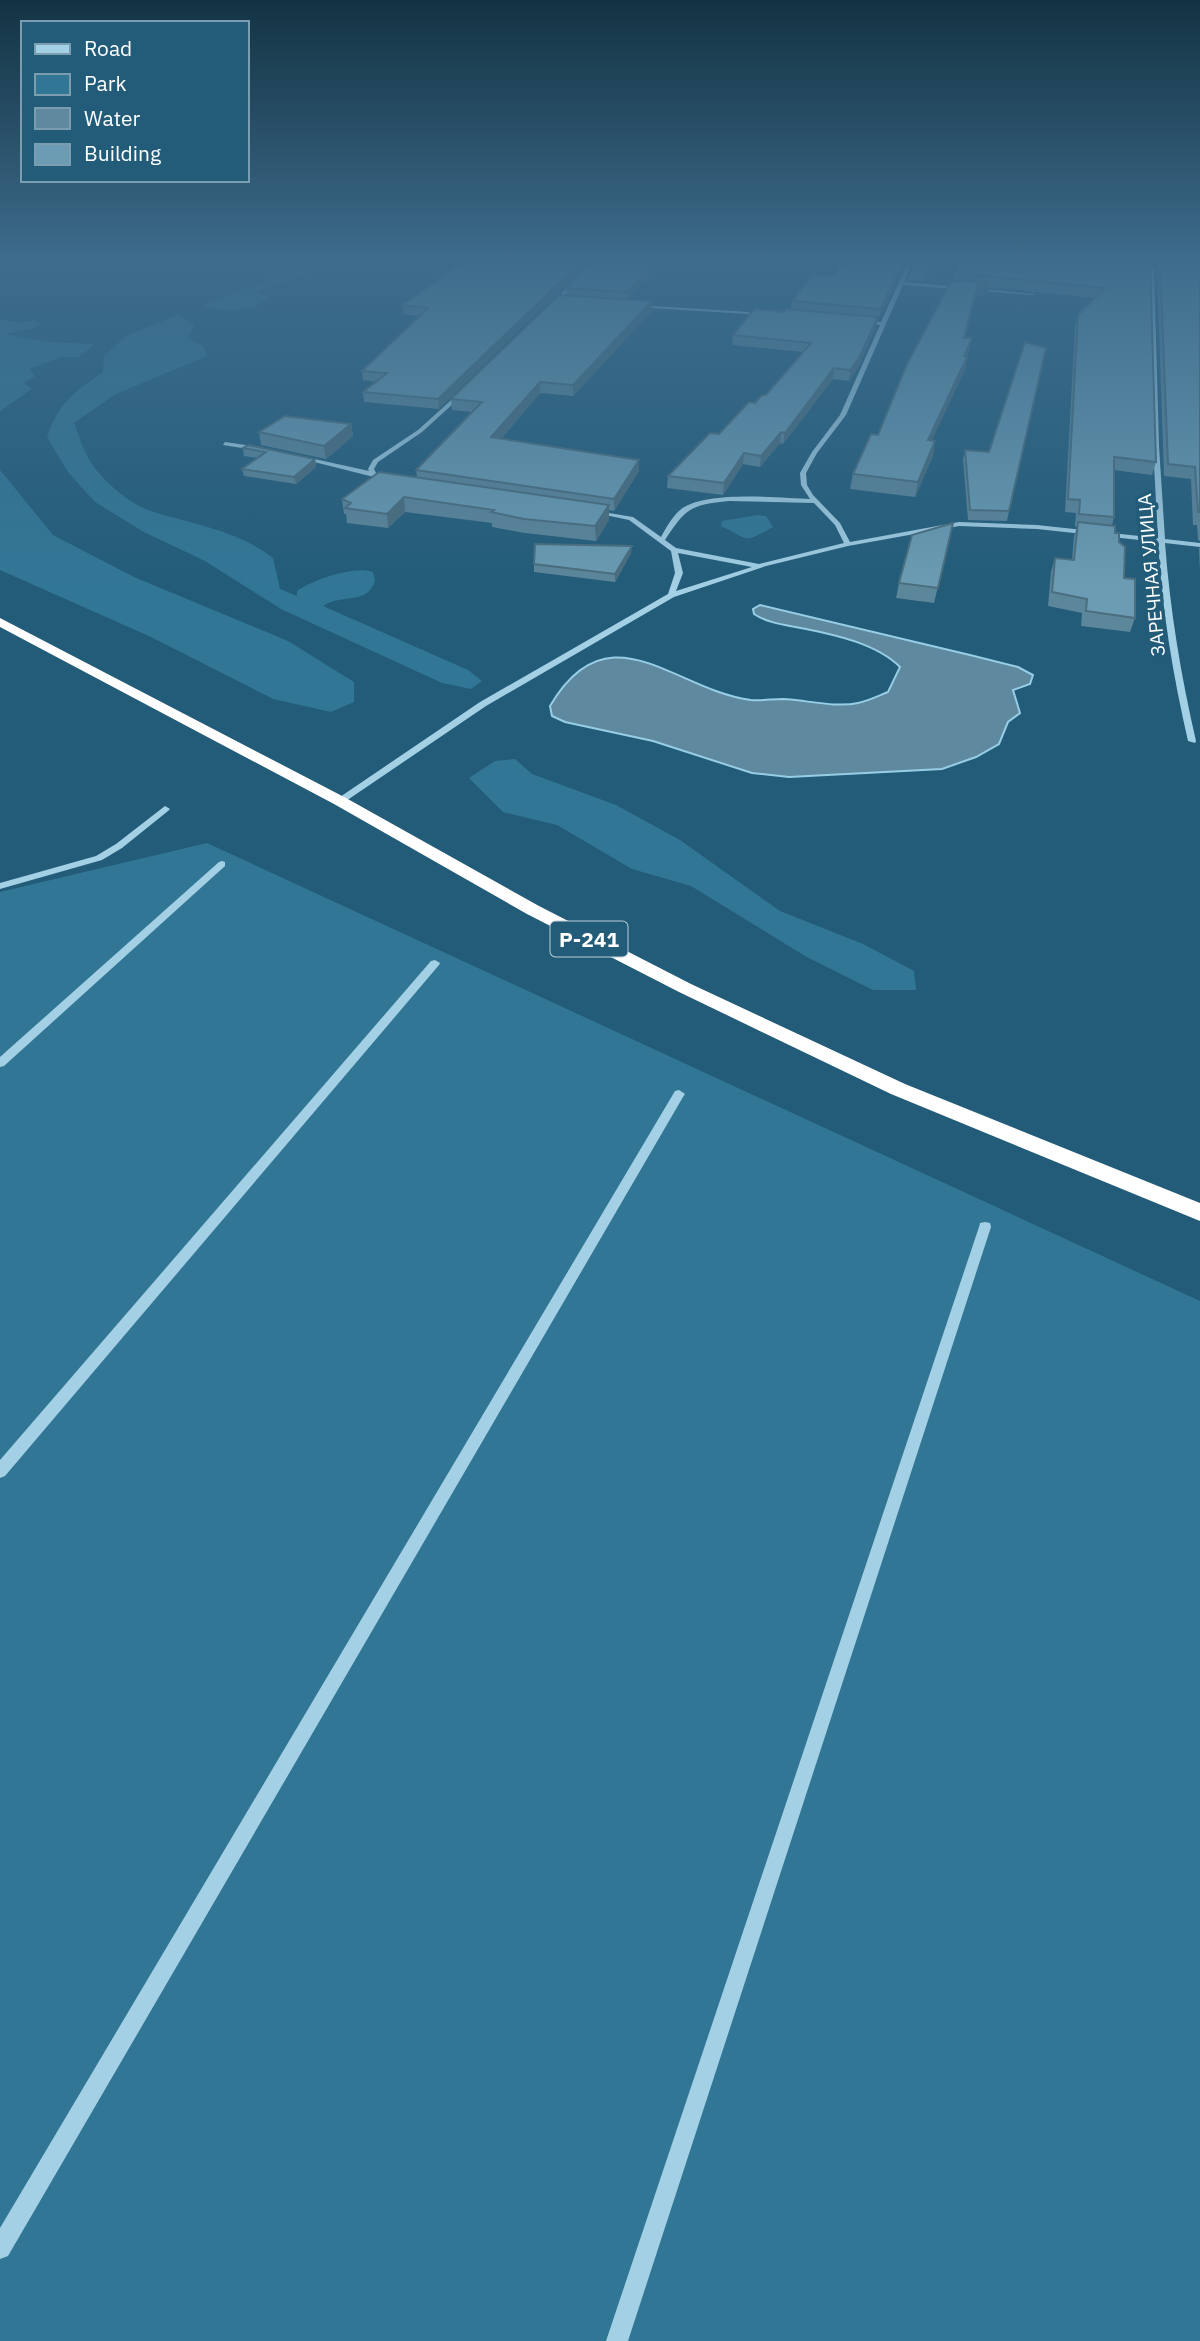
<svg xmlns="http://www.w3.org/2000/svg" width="1200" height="2341" viewBox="0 0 1200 2341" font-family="'IBM Plex Sans',sans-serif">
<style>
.green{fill:#327695}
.water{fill:#5f899f;stroke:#97cee6;stroke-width:2}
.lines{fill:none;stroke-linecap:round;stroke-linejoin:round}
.minor{fill:#a4d0e5;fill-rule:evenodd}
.highway{fill:#fff;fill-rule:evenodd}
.wall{fill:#5c869a}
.shaded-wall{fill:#4b6d7d}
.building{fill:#6b9cb3;stroke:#4b6d7d;stroke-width:2}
.labels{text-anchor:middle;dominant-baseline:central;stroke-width:7;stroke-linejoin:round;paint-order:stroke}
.far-street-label{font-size:19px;fill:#fff;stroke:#225c79}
.shield{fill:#225c79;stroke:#bdced7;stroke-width:2}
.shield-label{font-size:21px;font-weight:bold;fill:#fff}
</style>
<rect width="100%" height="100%" fill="#225c79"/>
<g class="green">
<path d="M326,260H343L260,290L258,293L270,296C254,312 222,314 202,304Z"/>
<path d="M178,315L189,321L194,326L187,338L204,347L207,356L114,395L74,423C79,436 85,456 94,467C106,483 129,503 148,510C192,525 234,528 273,558L280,589L297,596V591C312,580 355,565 373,572L375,581C366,606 342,593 323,606L468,670L482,681L471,689L442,683L281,609L205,561L142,531L95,502L68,472L47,437C59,402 73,393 103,372L104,356L126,336Z"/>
<polygon points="0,320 21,323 34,320 40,324 34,328 5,334 49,342 95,344 79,357 61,357 29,369 35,376 24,383 32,389 0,411"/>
<polygon points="0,470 53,535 134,577 288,641 354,682 354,702 331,712 273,699 151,637 0,570"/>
<path d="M757,515L766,516L773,527C742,544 750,540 721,526L722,521Z"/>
<polygon points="515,759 532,774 616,805 680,840 780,911 863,944 914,971 916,990 873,990 805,956 691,886 632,869 557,825 503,812 469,778 495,761"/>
<polygon points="207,843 1200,1301 1200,2341 0,2341 0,892"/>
</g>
<path class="water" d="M760,605L970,655L1018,667L1033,675L1030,684L1013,690L1020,713L1008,722L999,744L976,757L942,769L789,777L752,773L653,741L565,722L552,716L550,706C609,606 674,690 751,700C762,701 773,699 783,699C806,700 836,708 858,703C868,701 878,696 888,692L900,667C877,644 836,635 806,629C788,625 769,624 754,614L753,609Z"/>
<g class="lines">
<g class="minor">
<polygon points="595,260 599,260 552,307 548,307"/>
<path d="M909,260H913L904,282L1035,294L1033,295L903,285L846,415L817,453L806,473L807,485L813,495L840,523L850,542L959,522L1037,525L1158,538L1153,446L1150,268H1154L1159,446L1165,539L1200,543V547L1165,543C1170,610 1181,676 1196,741L1195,743L1188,741C1173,675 1162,610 1158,542L1037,529L959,526L848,546L766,566L674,597L486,706L343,803H337V799L480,702L668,594L675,573L671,551L629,520L591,512V510L633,517L661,537C666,528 672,517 680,510C705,490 778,498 810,499L801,485L800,473L812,452L840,415L880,325L861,322H881ZM729,501L814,503L835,525L844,543L759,564L676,548L665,540C686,508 690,505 729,501ZM678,553L752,567L676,591L683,573Z"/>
<polygon points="636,305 764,313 766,314 764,315 634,307"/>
<polygon points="460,392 465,393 422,432 378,462 374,469 376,473 390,479 390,481 298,458 301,456 369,471 368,469 373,460 418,430"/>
<polygon points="225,442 260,447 263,449 260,451 223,445"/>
<polygon points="165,806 170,809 168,811 122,848 102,860 0,889 0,883 96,856 116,844"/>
<polygon points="222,861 225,862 225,866 4,1066 0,1067 0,1057 219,862"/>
<polygon points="435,960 440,963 439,965 5,1476 0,1478 0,1460 431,961"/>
<polygon points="679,1090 685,1094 683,1097 8,2256 0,2259 0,2228 675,1091"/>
<polygon points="985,1222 990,1223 991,1227 628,2341 606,2341 979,1227 980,1223"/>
</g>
<polygon class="highway" points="0,618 346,798 539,906 691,984 905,1084 1200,1203 1200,1221 891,1094 679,992 527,914 334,804 0,627"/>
</g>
<g class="wall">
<polygon points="593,260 665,260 628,299 652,301 652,311 573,396 540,393 501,439 639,471 614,511 609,510 609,520 596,541 525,533 492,527 492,523 405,512 388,528 347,523 346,514 344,514 342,499 417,477 416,470 472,412 452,410 451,399 566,295 566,288"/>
<polygon points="844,260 906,260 879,319 877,319 876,327 858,368 849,381 833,379 783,444 780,443 760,467 743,464 723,495 667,488 668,476 766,395 803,352 732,345 733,335 791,309 792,301 833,276"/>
<polygon points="913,260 939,260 923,281 908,280 909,270"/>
<polygon points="951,260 1200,260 1200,541 1198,540 1197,525 1193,525 1191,479 1164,476 1157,271 1159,264 1150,264 1156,462 1152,475 1114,470 1114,517 1112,525 1119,542 1124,578 1135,618 1130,632 1081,626 1082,613 1048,606 1051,572 1055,558 1072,560 1074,536 1077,527 1075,526 1076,513 1065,512 1075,326 1078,315 1095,298 989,287 987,294 976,295 965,338 969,351 967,357 965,370 931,441 933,456 915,497 850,489 853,474 878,435 954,281 955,273 960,265"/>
<polygon points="477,262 439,409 364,402 363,392 376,382 363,380 362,371 419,316 403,314 402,305"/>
<polygon points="351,424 353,436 326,459 261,445 259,432"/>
<polygon points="243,448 315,459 316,467 296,484 244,476 242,469 258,458 244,456"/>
<polygon points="965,450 1009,511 1007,521 968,520 963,459"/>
<polygon points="953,523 934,603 896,598 899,583"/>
<polygon points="1200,546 1200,570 1199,549"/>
<polygon points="631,553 615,582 534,572 534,564"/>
</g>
<g class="shaded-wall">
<polygon points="583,260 591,260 439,409 438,399"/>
<polygon points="657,260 665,260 627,301 627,292"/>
<polygon points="903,260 906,260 879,319 881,309"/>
<polygon points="933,260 939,260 923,281 925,271"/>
<polygon points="990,282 987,294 976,295 962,351 978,283"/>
<polygon points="652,301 652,311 573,396 573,385"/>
<polygon points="878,317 876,327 858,368 849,381 850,370"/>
<polygon points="972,338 969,351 961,369 967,357 965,370 925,455 928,440"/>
<polygon points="834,368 833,379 783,444 785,433"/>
<polygon points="540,382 540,393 492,449 491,437"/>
<polygon points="351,424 353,436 326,459 324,446"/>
<polygon points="781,432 780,443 760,467 761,456"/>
<polygon points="935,441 933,456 915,497 918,482"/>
<polygon points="744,453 743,464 723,495 724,483"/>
<polygon points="315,459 316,467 296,484 294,477"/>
<polygon points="639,460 639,471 614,511 614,499"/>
<polygon points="404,497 405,512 388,528 387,514"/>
<polygon points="609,505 609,520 596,541 595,526"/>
<polygon points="632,546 631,553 615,582 615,574"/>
</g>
<g class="building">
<polygon points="479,260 583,260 438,399 363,392 387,373 362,371 428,308 402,305 465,261 477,262"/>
<polygon points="593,260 657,260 627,292 566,288"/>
<polygon points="844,260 903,260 881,309 792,301 813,274 833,276"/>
<polygon points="913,260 933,260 925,271 909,270"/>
<polygon points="962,260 1150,260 1156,462 1114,457 1114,517 1079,514 1080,500 1068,499 1078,315 1105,288 955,273"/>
<polygon points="1160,261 1200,263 1200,512 1198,512 1195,467 1168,464"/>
<polygon points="951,281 990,282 978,283 964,338 972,338 964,356 967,357 928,440 935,441 918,482 853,474 871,434 878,435 907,364"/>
<polygon points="559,295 652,301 573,385 540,382 491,437 639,460 614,499 416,470 482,402 451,399"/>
<polygon points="754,309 784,312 786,309 878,317 859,358 850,370 834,368 785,433 781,432 761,456 744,453 724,483 668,476 710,433 719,434 749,402 755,403 762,395 766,395 811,343 733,335"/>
<polygon points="1025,342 1046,348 1009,511 970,510 965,450 989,452"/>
<polygon points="285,416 351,424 324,446 259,432"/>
<polygon points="248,445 315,459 294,477 242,469 266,452 243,448"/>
<polygon points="379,472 609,505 595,526 524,519 491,512 494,510 404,497 387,514 345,508 351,503 342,499"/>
<polygon points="1078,522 1115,526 1115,533 1119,533 1119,542 1125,547 1124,578 1135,579 1135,618 1086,611 1087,599 1052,592 1055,558 1074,560"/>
<polygon points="953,523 938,588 899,583 912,535"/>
<polygon points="535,544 632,546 615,574 534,564"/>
</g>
<linearGradient id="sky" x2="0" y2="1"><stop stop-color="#133343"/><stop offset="0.44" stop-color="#3e6c8c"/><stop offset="1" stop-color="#3e6c8c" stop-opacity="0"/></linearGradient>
<rect width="1200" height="588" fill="url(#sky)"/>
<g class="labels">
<g class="far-street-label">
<text transform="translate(1151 575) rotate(-95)">ЗАРЕЧНАЯ УЛИЦА</text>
</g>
<rect class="shield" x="550.5" y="921.5" width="77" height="35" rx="5"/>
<g class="shield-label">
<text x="589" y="939">Р-241</text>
</g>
</g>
<rect x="21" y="21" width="228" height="161" fill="#225c79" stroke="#7a9daf" stroke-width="2"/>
<rect x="35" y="44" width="35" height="10" fill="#a4d0e5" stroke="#7a9daf" stroke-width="2"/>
<text x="84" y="56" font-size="21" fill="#ffffff">Road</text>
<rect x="35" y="74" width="35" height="21" fill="#327695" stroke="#7a9daf" stroke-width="2"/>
<text x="84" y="91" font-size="21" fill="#ffffff">Park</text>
<rect x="35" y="108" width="35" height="21" fill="#5f899f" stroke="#7a9daf" stroke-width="2"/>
<text x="84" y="126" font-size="21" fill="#ffffff">Water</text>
<rect x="35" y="144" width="35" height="21" fill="#6b9cb3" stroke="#7a9daf" stroke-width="2"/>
<text x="84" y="161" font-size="21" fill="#ffffff">Building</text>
</svg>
